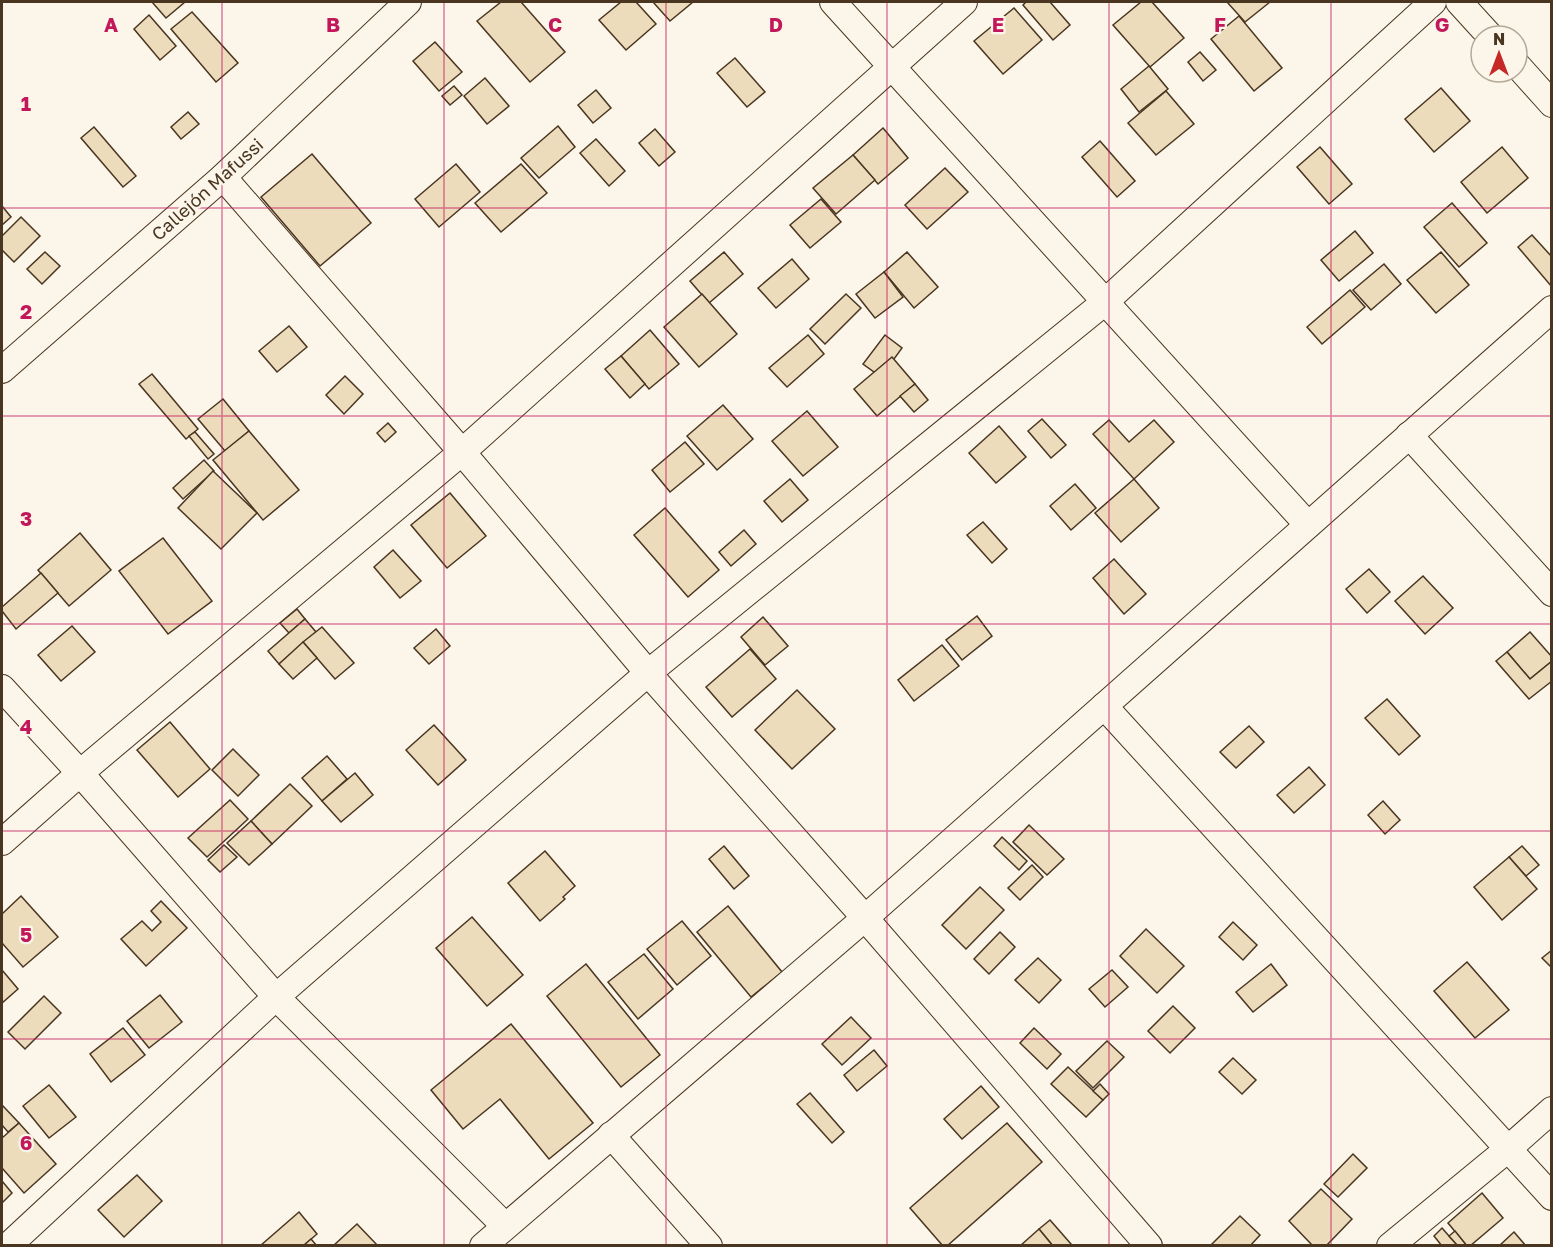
<svg xmlns="http://www.w3.org/2000/svg" width="1553" height="1247" viewBox="0 0 1553 1247" font-family="'Golos Text',sans-serif">
<style>
.building{fill:#ecdcbc;stroke:#4a3520;stroke-width:1.5}
.lines{fill:none;stroke-linecap:round;stroke-linejoin:round}
.minor-casing{stroke:#4a3520;stroke-width:28}
.minor{stroke:#fbf6e9;stroke-width:26}
.grid{fill:none;stroke:#c2185b;stroke-width:1.5;stroke-opacity:0.55}
.labels{text-anchor:middle;dominant-baseline:central;stroke-width:4.5;stroke-linejoin:round;paint-order:stroke}
.street-label{font-size:18px;fill:#4a3520;stroke:#fbf6e9}
.grid-label{font-size:20px;text-anchor:middle;font-weight:bold;fill:#c2185b;stroke:#fbf6e9;stroke-width:4.5;stroke-linejoin:round;paint-order:stroke}
</style>
<rect width="100%" height="100%" fill="#fbf6e9"/>
<g class="building">
<polygon points="152,2 185,2 166,18"/>
<polygon points="501,2 521,2 565,52 530,82 477,21"/>
<polygon points="621,2 636,2 656,24 626,50 599,20"/>
<polygon points="653,2 693,2 670,21"/>
<polygon points="1026,2 1050,2 1070,25 1053,40 1023,5"/>
<polygon points="1141,2 1152,2 1184,38 1150,67 1113,25"/>
<polygon points="1227,2 1270,2 1245,22"/>
<polygon points="1014,8 1042,40 1003,74 974,41"/>
<polygon points="192,12 238,63 216,82 171,29"/>
<polygon points="149,15 176,46 160,60 134,29"/>
<polygon points="1239,16 1282,68 1254,91 1211,39"/>
<polygon points="435,42 462,72 439,91 413,61"/>
<polygon points="1200,52 1216,70 1203,81 1188,62"/>
<polygon points="735,58 765,92 747,107 717,73"/>
<polygon points="1149,66 1168,89 1139,112 1121,89"/>
<polygon points="485,78 509,106 487,124 464,96"/>
<polygon points="454,86 462,95 450,105 442,96"/>
<polygon points="1441,88 1470,121 1434,152 1405,119"/>
<polygon points="596,90 611,108 593,123 578,105"/>
<polygon points="1166,91 1194,124 1156,155 1128,123"/>
<polygon points="188,112 199,124 181,139 171,127"/>
<polygon points="558,126 575,147 539,178 521,158"/>
<polygon points="94,127 136,176 123,187 81,138"/>
<polygon points="883,128 908,158 878,184 853,155"/>
<polygon points="655,129 675,152 659,166 639,143"/>
<polygon points="596,139 625,171 609,186 580,153"/>
<polygon points="1100,141 1135,181 1117,197 1082,157"/>
<polygon points="1320,147 1352,184 1329,204 1297,167"/>
<polygon points="1502,147 1528,178 1487,213 1461,182"/>
<polygon points="312,154 371,223 320,266 261,197"/>
<polygon points="853,155 875,180 836,214 813,188"/>
<polygon points="456,164 480,192 439,227 415,199"/>
<polygon points="521,164 547,193 501,232 475,203"/>
<polygon points="945,168 968,192 927,229 905,205"/>
<polygon points="821,199 841,222 810,248 790,225"/>
<polygon points="1452,203 1487,243 1459,267 1424,227"/>
<polygon points="2,206 11,217 2,225"/>
<polygon points="21,217 40,236 14,262 2,250 2,236"/>
<polygon points="1355,231 1373,253 1339,281 1321,260"/>
<polygon points="1532,235 1552,257 1552,287 1518,247"/>
<polygon points="45,252 60,266 42,284 27,269"/>
<polygon points="724,252 743,274 709,303 690,281"/>
<polygon points="907,252 938,287 914,308 884,272"/>
<polygon points="1441,252 1469,285 1436,313 1407,280"/>
<polygon points="792,259 809,279 776,308 758,288"/>
<polygon points="1384,264 1401,284 1371,310 1353,290"/>
<polygon points="884,272 903,297 875,318 856,294"/>
<polygon points="1350,290 1365,307 1322,344 1307,327"/>
<polygon points="702,294 737,334 699,367 664,327"/>
<polygon points="846,294 861,308 825,344 810,329"/>
<polygon points="289,326 307,347 277,372 259,351"/>
<polygon points="650,330 679,364 649,389 621,356"/>
<polygon points="808,335 824,354 787,387 769,368"/>
<polygon points="885,335 902,348 881,377 863,364"/>
<polygon points="621,356 645,384 630,398 605,369"/>
<polygon points="892,357 915,384 877,416 854,389"/>
<polygon points="152,374 198,429 186,439 139,384"/>
<polygon points="345,376 363,394 344,414 326,395"/>
<polygon points="915,384 928,400 914,412 900,396"/>
<polygon points="223,399 249,431 225,451 198,419"/>
<polygon points="723,405 753,439 717,470 687,436"/>
<polygon points="807,411 838,447 803,476 772,441"/>
<polygon points="1042,419 1066,445 1051,458 1028,431"/>
<polygon points="1109,420 1129,442 1154,420 1174,442 1134,479 1093,434"/>
<polygon points="388,423 396,432 385,442 377,433"/>
<polygon points="999,426 1026,457 996,483 969,453"/>
<polygon points="249,431 299,490 263,520 213,460"/>
<polygon points="195,432 214,454 208,459 189,436"/>
<polygon points="685,442 704,464 670,492 652,470"/>
<polygon points="204,460 214,471 183,499 173,488"/>
<polygon points="213,471 257,513 221,549 178,508"/>
<polygon points="790,479 808,500 782,522 764,501"/>
<polygon points="1134,479 1159,508 1121,542 1095,513"/>
<polygon points="1075,484 1096,508 1071,530 1050,506"/>
<polygon points="450,493 486,536 447,568 411,525"/>
<polygon points="665,508 719,570 688,597 634,535"/>
<polygon points="983,522 1007,549 992,563 967,535"/>
<polygon points="744,530 756,544 731,566 719,552"/>
<polygon points="80,533 111,570 69,606 38,570"/>
<polygon points="163,538 212,601 168,634 119,571"/>
<polygon points="393,550 421,581 400,598 374,567"/>
<polygon points="1114,559 1146,594 1124,614 1093,578"/>
<polygon points="1369,569 1390,592 1367,613 1346,589"/>
<polygon points="41,573 58,593 16,629 2,611 2,607"/>
<polygon points="1423,576 1453,608 1425,634 1395,601"/>
<polygon points="297,609 305,619 289,633 280,623"/>
<polygon points="977,616 992,636 962,660 946,640"/>
<polygon points="763,617 788,646 765,665 741,637"/>
<polygon points="305,619 316,632 279,664 268,651"/>
<polygon points="72,626 95,652 61,681 38,655"/>
<polygon points="322,627 354,663 335,679 303,642"/>
<polygon points="436,629 450,646 429,664 414,648"/>
<polygon points="1530,632 1552,657 1552,661 1530,679 1507,652"/>
<polygon points="303,642 317,658 293,679 279,664"/>
<polygon points="942,645 959,666 914,701 898,680"/>
<polygon points="750,649 776,679 732,717 706,687"/>
<polygon points="1507,652 1530,679 1552,661 1552,681 1529,699 1496,661"/>
<polygon points="797,690 835,729 792,769 755,730"/>
<polygon points="1387,699 1420,736 1399,755 1365,718"/>
<polygon points="170,722 210,769 178,797 137,750"/>
<polygon points="434,725 466,760 438,785 406,750"/>
<polygon points="1249,726 1264,742 1236,768 1220,752"/>
<polygon points="233,749 259,775 238,796 212,770"/>
<polygon points="327,756 347,779 322,801 302,778"/>
<polygon points="1309,767 1325,785 1294,813 1277,795"/>
<polygon points="355,773 373,795 341,822 322,801"/>
<polygon points="290,784 312,806 272,844 251,821"/>
<polygon points="230,800 248,819 207,857 188,838"/>
<polygon points="1383,801 1400,820 1385,834 1368,815"/>
<polygon points="251,821 272,844 249,865 227,843"/>
<polygon points="1029,825 1064,859 1047,875 1013,842"/>
<polygon points="1002,837 1027,861 1019,870 994,846"/>
<polygon points="224,845 237,857 220,872 208,860"/>
<polygon points="724,846 749,876 734,889 709,859"/>
<polygon points="1522,846 1539,865 1526,876 1509,857"/>
<polygon points="545,851 575,886 563,897 565,899 540,921 508,883"/>
<polygon points="1509,857 1537,889 1502,920 1474,887"/>
<polygon points="1032,865 1043,877 1020,900 1008,888"/>
<polygon points="980,887 1004,910 966,949 942,925"/>
<polygon points="21,896 58,937 23,967 2,943 2,914"/>
<polygon points="161,901 187,928 146,966 121,939 142,921 152,931 161,922 151,911"/>
<polygon points="728,906 782,972 751,997 697,932"/>
<polygon points="472,917 523,975 487,1006 436,948"/>
<polygon points="682,921 711,956 677,985 647,949"/>
<polygon points="1233,922 1257,945 1243,960 1219,937"/>
<polygon points="1146,929 1184,966 1157,993 1120,956"/>
<polygon points="1000,932 1015,947 989,974 974,959"/>
<polygon points="1552,950 1552,968 1542,958"/>
<polygon points="644,954 673,989 638,1019 608,982"/>
<polygon points="1038,958 1061,980 1039,1003 1015,980"/>
<polygon points="1467,962 1509,1010 1475,1038 1434,991"/>
<polygon points="586,964 660,1055 621,1087 547,996"/>
<polygon points="1271,964 1287,985 1253,1012 1236,992"/>
<polygon points="2,970 18,989 2,1003"/>
<polygon points="1112,970 1128,987 1105,1007 1089,989"/>
<polygon points="160,995 182,1022 149,1048 127,1021"/>
<polygon points="44,996 61,1013 25,1049 8,1032"/>
<polygon points="1173,1006 1195,1028 1170,1053 1148,1031"/>
<polygon points="851,1017 871,1038 842,1065 822,1044"/>
<polygon points="511,1024 593,1123 549,1159 500,1099 463,1129 431,1090"/>
<polygon points="123,1028 145,1055 111,1082 90,1054"/>
<polygon points="1034,1028 1061,1054 1047,1069 1020,1043"/>
<polygon points="1107,1041 1124,1057 1093,1088 1076,1071"/>
<polygon points="874,1050 887,1066 857,1091 844,1075"/>
<polygon points="1233,1058 1256,1080 1242,1094 1219,1072"/>
<polygon points="1068,1067 1103,1100 1086,1117 1051,1084"/>
<polygon points="1100,1084 1109,1094 1103,1100 1093,1091"/>
<polygon points="49,1085 76,1117 49,1138 23,1106"/>
<polygon points="981,1086 999,1107 962,1139 944,1119"/>
<polygon points="810,1093 844,1132 832,1143 797,1104"/>
<polygon points="3,1106 19,1123 8,1132 2,1125 2,1108"/>
<polygon points="19,1123 56,1164 24,1193 2,1168 2,1138"/>
<polygon points="1007,1123 1042,1162 947,1246 943,1246 910,1208"/>
<polygon points="1353,1154 1367,1168 1338,1197 1324,1184"/>
<polygon points="137,1175 162,1201 124,1237 98,1210"/>
<polygon points="2,1181 12,1193 2,1203"/>
<polygon points="1321,1189 1352,1219 1326,1246 1313,1246 1289,1221"/>
<polygon points="1482,1193 1503,1218 1470,1246 1467,1246 1448,1223"/>
<polygon points="299,1212 317,1234 303,1246 260,1246"/>
<polygon points="1240,1216 1260,1235 1250,1246 1214,1246 1212,1244"/>
<polygon points="1050,1220 1071,1244 1069,1246 1053,1246 1039,1229"/>
<polygon points="357,1224 378,1246 333,1246"/>
<polygon points="1442,1228 1449,1236 1458,1246 1442,1246 1434,1236"/>
<polygon points="1039,1229 1053,1246 1020,1246"/>
<polygon points="1455,1231 1467,1246 1458,1246 1449,1236"/>
<polygon points="1514,1232 1526,1246 1499,1246"/>
<polygon points="311,1239 317,1246 303,1246"/>
</g>
<g class="lines">
<g class="minor-casing">
<g id="minor">
<polyline points="833,2 1308,525"/>
<polyline points="1459,2 1490,36"/>
<polyline points="1517,65 1552,104"/>
<polyline points="223,177 462,452 648,673 865,918 1149,1246"/>
<polyline points="2,370 223,177 408,2"/>
<polyline points="1409,435 1552,593"/>
<polyline points="2,688 80,773 276,997 505,1226"/>
<polyline points="1104,706 1552,1197"/>
<polyline points="2,842 80,773 462,452 964,2"/>
<polyline points="611,1135 709,1246"/>
<polyline points="8,1246 276,997 648,673 1105,302 1433,2"/>
<polyline points="483,1246 865,918 1552,309"/>
<polyline points="1390,1246 1508,1149 1552,1110"/>
</g>
</g>
<use href="#minor" class="minor"/>
</g>
<path class="grid" d="M222,2V1246M444,2V1246M666,2V1246M887,2V1246M1109,2V1246M1331,2V1246M2,208H1552M2,416H1552M2,624H1552M2,831H1552M2,1039H1552"/>
<g class="labels">
<g class="street-label">
<text transform="translate(207 189) rotate(-42)">Callejón Mafussi</text>
</g>
</g>
<g class="grid-label">
<text x="111" y="32">A</text>
<text x="333" y="32">B</text>
<text x="555" y="32">C</text>
<text x="776" y="32">D</text>
<text x="998" y="32">E</text>
<text x="1220" y="32">F</text>
<text x="1442" y="32">G</text>
<text x="26" y="111">1</text>
<text x="26" y="319">2</text>
<text x="26" y="526">3</text>
<text x="26" y="734">4</text>
<text x="26" y="942">5</text>
<text x="26" y="1150">6</text>
</g>
<rect width="1553" height="1247" fill="none" stroke="#4a3520" stroke-width="6"/>
<g transform="translate(1499 54)"><circle r="28" fill="#fbf6e9" stroke="#b4a999" stroke-width="1.5"/>
<path d="M0-4.5L10 22L0 15L-10 22Z" fill="#c62828"/>
<text y="-9" font-size="16" font-weight="bold" text-anchor="middle" fill="#4a3520">N</text>
</g>
</svg>
